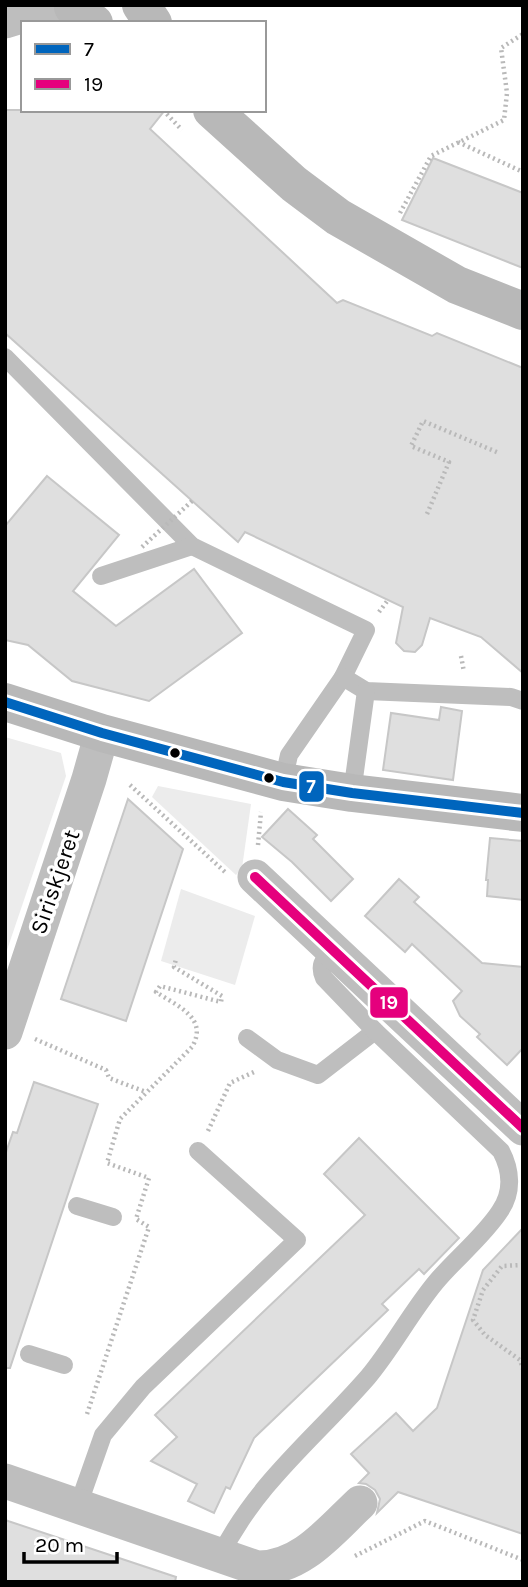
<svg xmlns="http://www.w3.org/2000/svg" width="528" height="1587" viewBox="0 0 528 1587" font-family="Karla,sans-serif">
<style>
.green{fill:#ececec}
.building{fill:#dfdfdf;stroke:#c7c7c7;stroke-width:2}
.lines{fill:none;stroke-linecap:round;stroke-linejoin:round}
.path{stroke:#b9b9b9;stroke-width:4.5;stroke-dasharray:2 3.5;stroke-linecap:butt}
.lane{stroke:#bebebe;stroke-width:18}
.street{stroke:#bebebe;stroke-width:35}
.secondary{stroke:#b8b8b8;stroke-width:38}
.path-bridge{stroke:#b9b9b9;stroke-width:4.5;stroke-dasharray:2 3.5;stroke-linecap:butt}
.bus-1-casing{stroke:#fff;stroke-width:16}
.bus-2-casing{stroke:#fff;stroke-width:16}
.bus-1{stroke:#0065bd;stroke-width:10}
.bus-2{stroke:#e5007d;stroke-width:10}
.bus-dot{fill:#000;stroke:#fff;stroke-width:2.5}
.labels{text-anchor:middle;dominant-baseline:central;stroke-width:7;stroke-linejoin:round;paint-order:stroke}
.street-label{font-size:23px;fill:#000;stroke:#fff}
.line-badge{stroke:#fff;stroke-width:2.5}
.badge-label{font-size:19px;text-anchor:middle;font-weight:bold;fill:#fff}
</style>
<rect width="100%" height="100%" fill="#fff"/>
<g class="green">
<polygon points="5,737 61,753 66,776 5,956"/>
<polygon points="158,786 251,804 242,868 236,875 152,797"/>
<polygon points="181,889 255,916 235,985 161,961"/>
</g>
<g class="building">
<polygon points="5,110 165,110 150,129 337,303 343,300 432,336 437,333 523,368 523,673 481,637 430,618 422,645 415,652 404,651 396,643 403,607 245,532 238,542 5,333"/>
<polygon points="433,158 523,193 523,268 402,220"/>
<polygon points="47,476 119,535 73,591 116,626 194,569 242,633 149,701 72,681 28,645 5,640 5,526"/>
<polygon points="441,707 462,711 453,780 383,770 391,713 439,720"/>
<polygon points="128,799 183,849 126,1021 61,999"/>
<polygon points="288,809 317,835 313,839 353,879 331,901 292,862 262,837"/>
<polygon points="490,838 523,841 523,900 487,896 488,880 486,880"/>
<polygon points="399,879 419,897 414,902 482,963 523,967 523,1048 507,1065 477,1037 480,1034 460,1016 453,1001 462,991 412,944 405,952 365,916"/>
<polygon points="34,1082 98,1104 10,1368 5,1368 5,1155 13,1132 17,1133"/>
<polygon points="359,1138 459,1238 424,1274 419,1269 382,1304 388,1310 254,1438 230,1489 226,1487 214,1513 188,1501 197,1484 151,1461 177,1437 155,1415 365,1215 324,1174"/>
<polygon points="523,1228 523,1534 398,1492 377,1513 380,1499 375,1490 366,1484 359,1483 369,1473 351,1454 396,1413 413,1431 437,1408 483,1270"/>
<polygon points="5,1520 176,1577 175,1582 5,1582"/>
</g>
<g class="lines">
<g class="path">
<polyline points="163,110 182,130"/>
<polyline points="458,142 523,172"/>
<polyline points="400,213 431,156 504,120 507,93 501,48 523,34"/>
<polyline points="427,514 449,462 411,446 423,421 499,453"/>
<polyline points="379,612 388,600"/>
<polyline points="461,656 464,672"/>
<polyline points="130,785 225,872"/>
<polyline points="258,845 261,812"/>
<polyline points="35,1039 106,1070 109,1078 146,1092"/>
<polyline points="208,1131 230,1083 254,1072"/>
<polyline points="523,1265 502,1266 483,1290 473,1320 485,1335 520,1360 523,1369"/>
<path d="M87,1414L149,1227L136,1219L149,1178L107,1163L120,1119L192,1047C209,1018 177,1006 156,992L160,986L221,1002L222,996L174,967L176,959"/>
<polyline points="355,1556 425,1521 523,1560"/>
</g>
<g class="lane">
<polyline points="5,357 192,546 366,630 343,677 289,755 283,782"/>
<polyline points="101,576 192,546"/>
<polyline points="343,677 366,691 511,697 523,701"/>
<polyline points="352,793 366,691"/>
<polyline points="247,1038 277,1060 318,1075 375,1031"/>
<polyline points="77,1206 113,1217"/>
<polyline points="29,1354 64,1365"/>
<polyline points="78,1506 103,1435 143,1387 297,1240 198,1151"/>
<path d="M220,1556C257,1482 315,1438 368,1377C393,1347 411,1312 436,1282C455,1259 484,1236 500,1211C513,1192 511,1170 501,1151L375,1031L324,978C318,964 324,960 333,950"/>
</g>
<g class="street">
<polyline points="5,21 57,5"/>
<polyline points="255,877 523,1128"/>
<polyline points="5,1032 89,779 102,733"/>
<path d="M5,1481L257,1568C301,1569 331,1530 360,1503"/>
</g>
<g class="secondary">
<polyline points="141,5 153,23"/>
<polyline points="73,7 94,23"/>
<polyline points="212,110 294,184 338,217 457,285 523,311"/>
<polyline points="5,702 102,733 283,782 352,793 523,813"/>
</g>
<polyline class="path-bridge" points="142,547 192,501"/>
<g class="bus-1-casing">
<polyline id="bus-1" points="5,702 102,733 283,782 352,793 523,813"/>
</g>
<g class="bus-2-casing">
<polyline id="bus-2" points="255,877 523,1128"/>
</g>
<use href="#bus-1" class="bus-1"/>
<use href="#bus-2" class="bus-2"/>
</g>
<g class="bus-dot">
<circle cx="175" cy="753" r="6"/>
<circle cx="269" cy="778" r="6"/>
</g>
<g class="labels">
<g class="street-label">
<text transform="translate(55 882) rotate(-71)">Siriskjeret</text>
</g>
</g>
<g class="line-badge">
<rect x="298" y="770" width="27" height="33" rx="7" fill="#0065bd"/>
<rect x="369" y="986" width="40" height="33" rx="7" fill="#e5007d"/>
</g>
<g class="badge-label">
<text x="311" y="793">7</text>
<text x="389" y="1009">19</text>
</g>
<rect width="528" height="1587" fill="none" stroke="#000000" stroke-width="14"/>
<rect x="21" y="21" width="245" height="91" fill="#ffffff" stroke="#999999" stroke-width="2"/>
<rect x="35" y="44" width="35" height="10" fill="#0065bd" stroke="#999999" stroke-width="2"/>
<text x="84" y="56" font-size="21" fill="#000000">7</text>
<rect x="35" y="79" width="35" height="10" fill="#e5007d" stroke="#999999" stroke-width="2"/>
<text x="84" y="91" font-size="21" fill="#000000">19</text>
<path d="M24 1552v10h93v-10" fill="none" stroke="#000000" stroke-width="3.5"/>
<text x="35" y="1552" font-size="21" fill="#000000" stroke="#ffffff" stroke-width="5" paint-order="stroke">20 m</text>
</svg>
